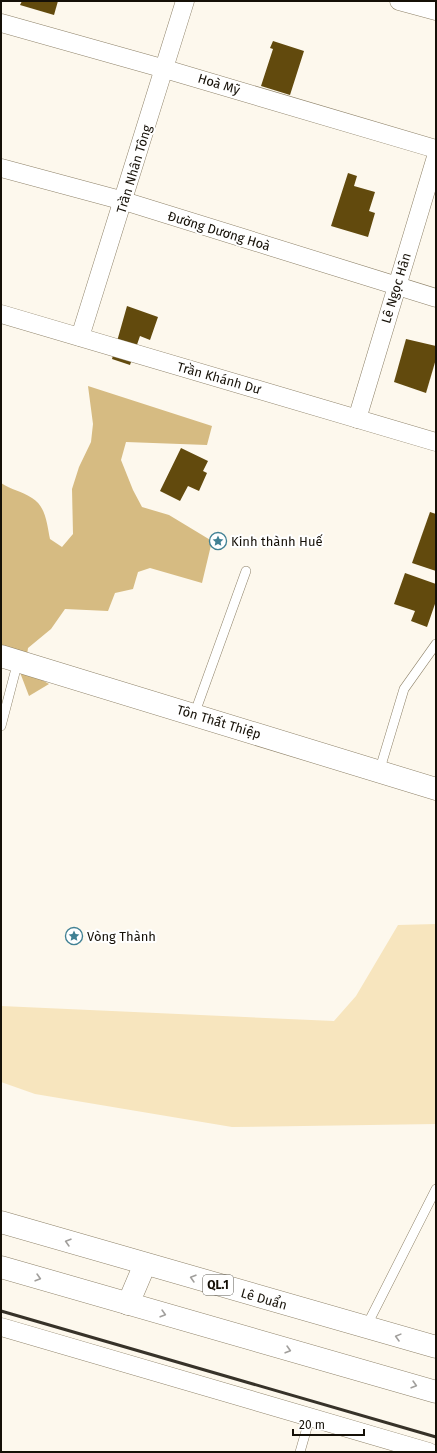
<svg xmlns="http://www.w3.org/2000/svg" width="437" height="1453" viewBox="0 0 437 1453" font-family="'Fira Sans',sans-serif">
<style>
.green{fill:#f7e5be}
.forest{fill:#d6bb82}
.building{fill:#624a0d}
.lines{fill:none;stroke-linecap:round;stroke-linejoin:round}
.lane-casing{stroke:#8e8269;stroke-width:10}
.street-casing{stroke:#8e8269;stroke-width:19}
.secondary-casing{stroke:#8e8269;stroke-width:23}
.primary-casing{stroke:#8e8269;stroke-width:23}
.highway-casing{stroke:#8e8269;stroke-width:23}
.lane{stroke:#fff;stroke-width:9}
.street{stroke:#fff;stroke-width:18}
.secondary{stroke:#fff;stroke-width:22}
.primary{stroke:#fff;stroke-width:22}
.highway{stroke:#fff;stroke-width:22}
.rail{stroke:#373229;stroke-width:3}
.oneway{stroke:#a19f9c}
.labels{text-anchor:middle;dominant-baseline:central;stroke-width:4;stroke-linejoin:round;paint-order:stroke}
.shield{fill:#fff;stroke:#5b5851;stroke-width:1}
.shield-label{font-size:12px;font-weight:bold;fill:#151007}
.street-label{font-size:13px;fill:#151007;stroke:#fff}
.poi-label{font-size:13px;fill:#151007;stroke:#fff;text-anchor:start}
</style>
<rect width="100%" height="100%" fill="#fdf8ed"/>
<polygon class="green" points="436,924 436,1124 232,1127 35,1094 1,1082 1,1006 334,1021 356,996 398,925"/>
<path class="forest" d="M88,386L212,426L207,445L126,442L121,460L133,490L142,507L169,515L212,541L202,583L150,568L138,572L133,589L115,593L108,611L65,609L51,629L28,648L25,670L49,684L29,696L16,662L1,668V483C11,490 22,491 32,498C46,506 47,525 50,539L62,547L73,534L72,489L79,467L91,442L93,424Z"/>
<g class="building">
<polygon points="22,1 58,1 54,15 20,5"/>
<polygon points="273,41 304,51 290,95 261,86 273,49 270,48"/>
<polygon points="348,173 357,176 354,186 375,192 369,211 375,213 368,237 331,226"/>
<polygon points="127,306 158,317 150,340 140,336 130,365 112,359"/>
<polygon points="406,339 436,346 436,359 426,393 394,382"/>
<polygon points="181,448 208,461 203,471 207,473 199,491 188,486 180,501 160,491"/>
<polygon points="430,512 436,514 436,571 412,563"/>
<polygon points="405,573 436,584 436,601 427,627 411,621 415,611 394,604"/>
</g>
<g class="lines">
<g class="lane-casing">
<g id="lane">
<polyline points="194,715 246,571"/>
<polyline points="1,726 18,661"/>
<polyline points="379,772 404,689 436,644"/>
<polyline points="366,1327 436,1189"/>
<polyline points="300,1452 310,1417"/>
</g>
</g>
<g class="street-casing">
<g id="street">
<polyline points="399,1 436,11"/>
<polyline points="1,23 165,69 436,149"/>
<polyline points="1,168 124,201 436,298"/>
<polyline points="1,314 436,442"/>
<polyline points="80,337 185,1"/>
<polyline points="357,419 436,157"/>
<polyline points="1,1327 429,1452"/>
</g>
</g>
<g class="secondary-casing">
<polyline id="secondary" points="1,656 436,789"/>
</g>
<g class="primary-casing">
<g id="primary">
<polyline points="1,1222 436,1347"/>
<polyline points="1,1267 436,1392"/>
</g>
</g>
<g class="highway-casing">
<polyline id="highway" points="128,1304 145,1264"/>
</g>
<use href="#lane" class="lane"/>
<use href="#street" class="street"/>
<use href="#secondary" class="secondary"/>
<use href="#primary" class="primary"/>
<use href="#highway" class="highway"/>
<polyline class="rail" points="1,1311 436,1437"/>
</g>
<defs><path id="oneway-chevron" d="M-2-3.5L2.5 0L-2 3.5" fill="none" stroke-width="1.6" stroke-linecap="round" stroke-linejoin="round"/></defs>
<g class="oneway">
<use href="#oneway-chevron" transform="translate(68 1242) rotate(-164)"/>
<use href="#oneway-chevron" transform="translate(38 1278) rotate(16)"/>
<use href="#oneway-chevron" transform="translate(193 1278) rotate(-164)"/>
<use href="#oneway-chevron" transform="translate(163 1314) rotate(16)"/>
<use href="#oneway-chevron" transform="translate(398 1337) rotate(-165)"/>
<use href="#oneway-chevron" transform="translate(288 1350) rotate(16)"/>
<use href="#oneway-chevron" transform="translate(414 1385) rotate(16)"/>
</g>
<defs>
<g id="sight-ring" transform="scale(0.9)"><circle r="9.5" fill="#fff" stroke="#418194" stroke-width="1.5"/><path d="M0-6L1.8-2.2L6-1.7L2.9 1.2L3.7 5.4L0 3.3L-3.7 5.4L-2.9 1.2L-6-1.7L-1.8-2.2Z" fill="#418194"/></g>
</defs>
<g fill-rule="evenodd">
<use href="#sight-ring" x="218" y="541"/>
<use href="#sight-ring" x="74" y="936"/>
</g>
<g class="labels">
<rect class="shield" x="203" y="1275" width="30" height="20" rx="3"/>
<g class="shield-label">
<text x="218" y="1285">QL.1</text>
</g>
<g class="street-label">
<text transform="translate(219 84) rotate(17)">Hoà Mỹ</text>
<text transform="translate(134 169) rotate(-73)">Trần Nhân Tông</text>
<text transform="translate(219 231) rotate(17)">Đường Dương Hoà</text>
<text transform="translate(396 288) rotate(-73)">Lê Ngọc Hân</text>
<text transform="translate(219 378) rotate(16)">Trần Khánh Dư</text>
<text transform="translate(219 722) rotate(17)">Tôn Thất Thiệp</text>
<text transform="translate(264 1299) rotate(16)">Lê Duẩn</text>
</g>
<g class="poi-label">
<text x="231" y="541">Kinh thành Huế</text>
<text x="87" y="936">Vòng Thành</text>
</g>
</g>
<rect width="437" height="1453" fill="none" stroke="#151007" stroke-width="4"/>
<path d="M293 1429v6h71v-6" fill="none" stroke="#151007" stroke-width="2"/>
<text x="299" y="1429" font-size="12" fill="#151007" stroke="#ffffff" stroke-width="3" paint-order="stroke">20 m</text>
</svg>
